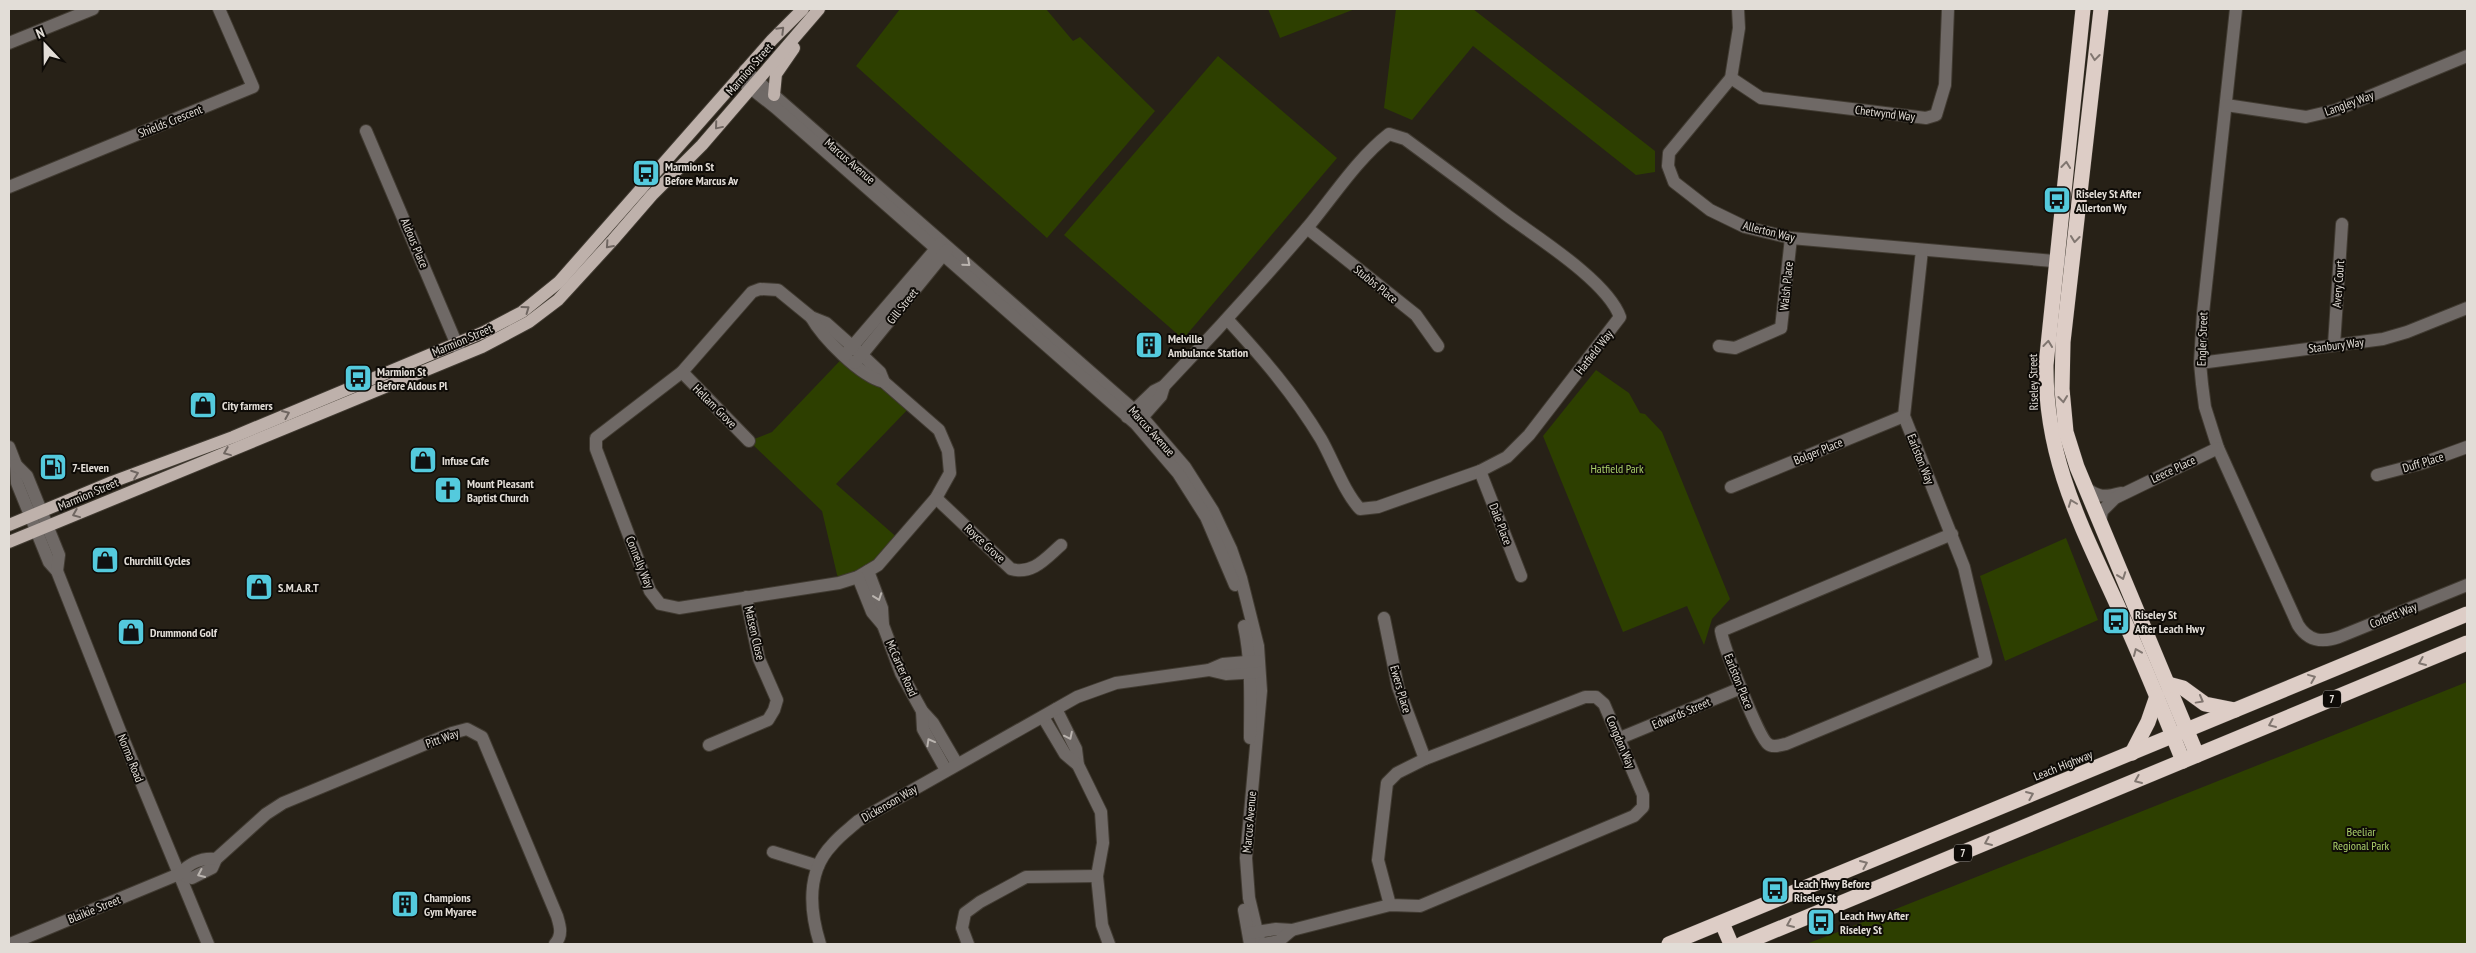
<svg xmlns="http://www.w3.org/2000/svg" width="2476" height="953" viewBox="0 0 2476 953" font-family="'PT Sans Narrow',sans-serif">
<style>
.green{fill:#2d3f00}
.lines{fill:none;stroke-linecap:round;stroke-linejoin:round}
.minor-casing{stroke:#413b32;stroke-width:14}
.major-casing{stroke:#413b32;stroke-width:14}
.highway-casing{stroke:#413b32;stroke-width:16}
.minor{stroke:#6f6966;stroke-width:12}
.major{stroke:#beb1ab;stroke-width:12}
.highway{stroke:#ddcdc6;stroke-width:15}
.oneway{stroke:#6f6661}
.oneway2{stroke:#807670}
.oneway3{stroke:#bab4af}
.labels{text-anchor:middle;dominant-baseline:central;stroke-width:4;stroke-linejoin:round;paint-order:stroke}
.shield{fill:#0e0b07;stroke:#a29e99;stroke-width:1}
.shield-label{font-size:11px;font-weight:bold;fill:#e2ddd7}
.street-label{font-size:12px;fill:#e2ddd7;stroke:#0e0b07}
.poi-label{font-size:12px;font-weight:bold;fill:#e2ddd7;stroke:#0e0b07;text-anchor:start}
.park-label{font-size:12px;fill:#aacf6a;stroke:#0e0b07}
</style>
<rect width="100%" height="100%" fill="#272117"/>
<g class="green">
<polygon points="900,9 1046,9 1073,41 1080,37 1155,111 1047,238 856,66"/>
<polygon points="1268,9 1355,9 1280,38"/>
<polygon points="1396,9 1473,9 1655,151 1655,172 1636,175 1473,46 1412,120 1384,108"/>
<polygon points="1218,56 1337,158 1183,339 1064,235"/>
<polygon points="854,346 911,406 836,484 900,540 878,565 839,583 822,511 749,441 772,432"/>
<polygon points="1596,370 1629,393 1640,413 1645,414 1662,432 1730,599 1712,619 1704,645 1687,606 1623,632 1543,436"/>
<polygon points="2066,538 2098,620 2005,661 1980,576"/>
<polygon points="2467,682 2467,944 1806,944 1838,932"/>
</g>
<g class="lines">
<g class="minor-casing">
<g id="minor">
<polyline points="1738,9 1739,28 1731,78 1669,153 1668,166 1674,182 1710,210 1745,227 1791,238 2065,262"/>
<path d="M2236,9L2203,313L2200,363L2202,384L2205,407L2218,448L2298,625C2308,641 2322,643 2339,637L2467,585"/>
<polyline points="9,43 93,9"/>
<polyline points="745,70 1142,417 1185,467 1213,511 1231,549 1241,578 1258,646 1261,691 1246,858 1249,898 1260,944"/>
<polyline points="738,78 776,108 1136,424 1178,473 1206,517 1235,585"/>
<polyline points="1731,78 1761,98 1926,118 1936,115 1945,85 1948,9"/>
<polyline points="2226,105 2306,117 2336,110 2467,56"/>
<polyline points="366,131 460,352"/>
<polyline points="9,187 253,87 219,9"/>
<polyline points="1307,228 1416,315 1438,346"/>
<path d="M1922,250L1904,416L1964,567L1986,661L1786,744C1780,745 1773,748 1768,744C1758,737 1723,645 1721,631L1952,534"/>
<polygon points="760,289 778,290 811,317 826,323 862,355 880,372 884,382 939,430 948,451 950,473 936,498 878,565 858,577 839,583 679,608 660,604 650,591 596,449 596,438 682,372 752,292"/>
<path d="M811,317C823,338 860,376 884,382"/>
<polyline points="2334,345 2342,224"/>
<polyline points="1719,346 1735,348 1781,328 1791,238"/>
<polyline points="845,355 941,243"/>
<polyline points="855,363 947,250"/>
<polyline points="2200,363 2383,339 2407,332 2467,308"/>
<polyline points="682,372 749,441"/>
<path d="M1127,417L1154,391L1164,386C1213,335 1261,282 1307,228C1333,197 1357,159 1389,134L1405,139C1439,164 1474,190 1508,216C1538,238 1608,282 1620,317L1529,435L1507,457L1480,471L1378,507L1360,509C1344,492 1333,460 1321,439C1294,394 1262,357 1227,319"/>
<polyline points="1138,422 1161,396 1164,386"/>
<polyline points="9,447 16,465 17,483 49,562 57,571 120,731 208,944"/>
<polyline points="16,465 27,476 59,555 57,571"/>
<polyline points="1480,471 1521,576"/>
<polyline points="2377,475 2423,463 2467,447"/>
<polyline points="1731,487 1904,416"/>
<path d="M2085,487C2097,498 2106,497 2121,493"/>
<path d="M936,498L1011,569C1033,575 1046,558 1061,545"/>
<polyline points="2100,522 2102,511 2115,498 2218,448"/>
<polyline points="868,571 882,608 883,625 901,673 922,711 933,723 957,764"/>
<polyline points="858,577 872,612 883,625"/>
<polyline points="1384,618 1398,687 1425,759"/>
<path d="M1244,626C1252,663 1250,701 1250,738"/>
<polyline points="1209,670 1226,674 1258,672"/>
<polyline points="1056,709 1076,749 1078,765 1101,812 1103,843 1097,876 1102,925 1109,944"/>
<polyline points="922,711 923,729 946,770"/>
<polyline points="1043,717 1065,754 1078,765"/>
<polyline points="1620,738 1741,688"/>
<polyline points="709,745 768,720 774,710 777,700 759,659 746,597"/>
<polyline points="773,852 818,866"/>
<path d="M179,874L192,878L212,868L216,859L266,814L283,803L452,733L467,729L482,737L557,916C560,926 563,935 555,944"/>
<polyline points="1244,910 1250,944"/>
<polyline points="1250,933 1276,929 1292,930 1390,905 1420,906 1634,816 1643,807 1643,795 1604,704 1596,697 1585,697 1425,759 1397,773 1387,783 1378,860 1390,905"/>
<path d="M10,944L179,874C190,863 201,857 216,859"/>
<path d="M820,944C810,912 806,872 832,845C839,836 849,829 858,821L1077,697L1116,683L1209,670L1223,664L1258,661"/>
<polyline points="968,944 962,928 965,913 980,902 1026,877 1097,876"/>
<polyline points="1264,944 1279,941 1292,930"/>
</g>
</g>
<g class="major-casing">
<g id="major">
<polyline points="774,95 776,74 794,48"/>
<polyline points="9,525 112,482 233,437 484,332 522,312 559,282 772,40 803,9"/>
<polyline points="9,542 482,347 529,322 558,300 613,240 652,195 702,145 819,9"/>
</g>
</g>
<g class="highway-casing">
<g id="highway">
<path d="M2083,9L2046,365C2045,460 2082,527 2120,611C2142,660 2163,711 2183,761"/>
<polyline points="2101,9 2063,342 2062,389 2066,432 2077,467 2197,755"/>
<polyline points="2168,684 2183,688 2205,704 2235,710"/>
<polyline points="2132,753 2148,722 2157,696"/>
<polyline points="1722,923 1731,944"/>
<polyline points="1669,944 2467,614"/>
<polyline points="1742,944 2467,643"/>
</g>
</g>
<use href="#minor" class="minor"/>
<use href="#major" class="major"/>
<use href="#highway" class="highway"/>
</g>
<defs><path id="oneway-chevron" d="M-2-3.5L2.5 0L-2 3.5" fill="none" stroke-width="1.6" stroke-linecap="round" stroke-linejoin="round" transform="scale(1.25)"/></defs>
<g class="oneway">
<use href="#oneway-chevron" transform="translate(781 30) rotate(-45)"/>
<use href="#oneway-chevron" transform="translate(718 126) rotate(130)"/>
<use href="#oneway-chevron" transform="translate(609 245) rotate(132)"/>
<use href="#oneway-chevron" transform="translate(526 309) rotate(-36)"/>
<use href="#oneway-chevron" transform="translate(286 414) rotate(-23)"/>
<use href="#oneway-chevron" transform="translate(227 452) rotate(158)"/>
<use href="#oneway-chevron" transform="translate(135 474) rotate(-20)"/>
<use href="#oneway-chevron" transform="translate(76 514) rotate(158)"/>
</g>
<g class="oneway2">
<use href="#oneway-chevron" transform="translate(2095 57) rotate(97)"/>
<use href="#oneway-chevron" transform="translate(2066 165) rotate(-84)"/>
<use href="#oneway-chevron" transform="translate(2075 239) rotate(96)"/>
<use href="#oneway-chevron" transform="translate(2048 344) rotate(-84)"/>
<use href="#oneway-chevron" transform="translate(2063 399) rotate(84)"/>
<use href="#oneway-chevron" transform="translate(2072 503) rotate(-111)"/>
<use href="#oneway-chevron" transform="translate(2122 576) rotate(70)"/>
<use href="#oneway-chevron" transform="translate(2137 652) rotate(-113)"/>
<use href="#oneway-chevron" transform="translate(2422 662) rotate(157)"/>
<use href="#oneway-chevron" transform="translate(2312 678) rotate(-22)"/>
<use href="#oneway-chevron" transform="translate(2200 700) rotate(29)"/>
<use href="#oneway-chevron" transform="translate(2272 724) rotate(157)"/>
<use href="#oneway-chevron" transform="translate(2138 780) rotate(157)"/>
<use href="#oneway-chevron" transform="translate(2030 795) rotate(-23)"/>
<use href="#oneway-chevron" transform="translate(1988 842) rotate(157)"/>
<use href="#oneway-chevron" transform="translate(1864 864) rotate(-23)"/>
<use href="#oneway-chevron" transform="translate(1790 924) rotate(157)"/>
</g>
<g class="oneway3">
<use href="#oneway-chevron" transform="translate(967 263) rotate(41)"/>
<use href="#oneway-chevron" transform="translate(878 597) rotate(70)"/>
<use href="#oneway-chevron" transform="translate(1069 736) rotate(64)"/>
<use href="#oneway-chevron" transform="translate(930 742) rotate(-119)"/>
<use href="#oneway-chevron" transform="translate(201 874) rotate(156)"/>
</g>
<defs>
<g id="bus-square" transform="scale(1.4375)"><rect x="-9" y="-9" width="18" height="18" rx="4" fill="#54cadd" stroke="#0e0b07"/><path d="M-5-6H5V4H4V6H2V4H-2V6H-4V4H-5ZM-3.5-4V0h7V-4ZM-3.5 1.2v1.5H-2V1.2ZM2 1.2v1.5H3.5V1.2Z" fill="#111"/></g>
<g id="building-square" transform="scale(1.4375)"><rect x="-9" y="-9" width="18" height="18" rx="4" fill="#54cadd" stroke="#0e0b07"/><path d="M-4-6H4V6H1V3H-1V6H-4ZM-2.5-4.3h1.7v1.8h-1.7ZM.8-4.3h1.7v1.8H.8ZM-2.5-1h1.7V.8h-1.7ZM.8-1h1.7V.8H.8Z" fill="#111"/></g>
<g id="shop-square" transform="scale(1.4375)"><rect x="-9" y="-9" width="18" height="18" rx="4" fill="#54cadd" stroke="#0e0b07"/><path d="M-5-2.5h2.3a2.7 3.5 0 0 1 5.4 0H5L5.5 6h-11ZM-1.5-2.5h3a1.5 2.3 0 0 0-3 0Z" fill="#111"/></g>
<g id="fuel-square" transform="scale(1.4375)"><rect x="-9" y="-9" width="18" height="18" rx="4" fill="#54cadd" stroke="#0e0b07"/><path d="M-5.5-6h7V0h2V4h1.3V-2.5L3-4.5l.8-.8L6-3V5H2.5V1h-1V6h-7ZM-4.2-4.7v3.2H.2V-4.7Z" fill="#111"/></g>
<g id="church-square" transform="scale(1.4375)"><rect x="-9" y="-9" width="18" height="18" rx="4" fill="#54cadd" stroke="#0e0b07"/><path d="M-1.2-6h2.4v3.5h3.3v2.4h-3.3V6h-2.4V-.1h-3.3v-2.4h3.3Z" fill="#111"/></g>
</defs>
<g fill-rule="evenodd">
<use href="#bus-square" x="646" y="173"/>
<use href="#bus-square" x="2057" y="200"/>
<use href="#building-square" x="1149" y="345"/>
<use href="#bus-square" x="358" y="378"/>
<use href="#shop-square" x="203" y="405"/>
<use href="#shop-square" x="423" y="460"/>
<use href="#fuel-square" x="53" y="467"/>
<use href="#church-square" x="448" y="490"/>
<use href="#shop-square" x="105" y="560"/>
<use href="#shop-square" x="259" y="587"/>
<use href="#bus-square" x="2116" y="621"/>
<use href="#shop-square" x="131" y="632"/>
<use href="#bus-square" x="1775" y="890"/>
<use href="#building-square" x="405" y="904"/>
<use href="#bus-square" x="1821" y="922"/>
</g>
<g class="labels">
<g class="shield">
<rect x="2323" y="690.5" width="18" height="17" rx="4"/>
<rect x="1954" y="844.5" width="18" height="17" rx="4"/>
</g>
<g class="shield-label">
<text x="2332" y="699">7</text>
<text x="1963" y="853">7</text>
</g>
<g class="street-label">
<text transform="translate(749 69) rotate(-49)">Marmion Street</text>
<text transform="translate(2349 103) rotate(-20)">Langley Way</text>
<text transform="translate(1885 113) rotate(7)">Chetwynd Way</text>
<text transform="translate(170 121) rotate(-22)">Shields Crescent</text>
<text transform="translate(850 161) rotate(41)">Marcus Avenue</text>
<text transform="translate(1769 231) rotate(14)">Allerton Way</text>
<text transform="translate(415 243) rotate(67)">Aldous Place</text>
<text transform="translate(1376 284) rotate(39)">Stubbs Place</text>
<text transform="translate(2338 284) rotate(-86)">Avery Court</text>
<text transform="translate(1786 286) rotate(-84)">Walsh Place</text>
<text transform="translate(902 306) rotate(-51)">Gill Street</text>
<text transform="translate(2202 339) rotate(-88)">Engler Street</text>
<text transform="translate(462 340) rotate(-23)">Marmion Street</text>
<text transform="translate(2336 345) rotate(-7)">Stanbury Way</text>
<text transform="translate(1594 352) rotate(-52)">Hatfield Way</text>
<text transform="translate(2033 382) rotate(-91)">Riseley Street</text>
<text transform="translate(715 406) rotate(45)">Hellam Grove</text>
<text transform="translate(1152 431) rotate(48)">Marcus Avenue</text>
<text transform="translate(1818 451) rotate(-22)">Bolger Place</text>
<text transform="translate(1921 459) rotate(68)">Earlston Way</text>
<text transform="translate(2423 462) rotate(-17)">Duff Place</text>
<text transform="translate(2173 469) rotate(-25)">Leece Place</text>
<text transform="translate(88 494) rotate(-23)">Marmion Street</text>
<text transform="translate(1501 524) rotate(69)">Dale Place</text>
<text transform="translate(985 543) rotate(43)">Royce Grove</text>
<text transform="translate(640 562) rotate(68)">Connelly Way</text>
<text transform="translate(2393 615) rotate(-22)">Corbett Way</text>
<text transform="translate(755 633) rotate(77)">Matsen Close</text>
<text transform="translate(902 668) rotate(66)">McCarter Road</text>
<text transform="translate(1739 681) rotate(68)">Earlston Place</text>
<text transform="translate(1401 689) rotate(74)">Ewers Place</text>
<text transform="translate(1681 713) rotate(-23)">Edwards Street</text>
<text transform="translate(442 738) rotate(-20)">Pitt Way</text>
<text transform="translate(1621 742) rotate(67)">Congdon Way</text>
<text transform="translate(131 758) rotate(68)">Norma Road</text>
<text transform="translate(2063 765) rotate(-22)">Leach Highway</text>
<text transform="translate(889 803) rotate(-30)">Dickenson Way</text>
<text transform="translate(1249 822) rotate(-85)">Marcus Avenue</text>
<text transform="translate(94 909) rotate(-22)">Blaikie Street</text>
</g>
<g class="poi-label">
<text x="665" y="166">Marmion St<tspan x="665" dy="14">Before Marcus Av</tspan></text>
<text x="2076" y="193">Riseley St After<tspan x="2076" dy="14">Allerton Wy</tspan></text>
<text x="1168" y="338">Melville<tspan x="1168" dy="14">Ambulance Station</tspan></text>
<text x="377" y="371">Marmion St<tspan x="377" dy="14">Before Aldous Pl</tspan></text>
<text x="222" y="405">City farmers</text>
<text x="442" y="460">Infuse Cafe</text>
<text x="72" y="467">7-Eleven</text>
<text x="467" y="483">Mount Pleasant<tspan x="467" dy="14">Baptist Church</tspan></text>
<text x="124" y="560">Churchill Cycles</text>
<text x="278" y="587">S.M.A.R.T</text>
<text x="2135" y="614">Riseley St<tspan x="2135" dy="14">After Leach Hwy</tspan></text>
<text x="150" y="632">Drummond Golf</text>
<text x="1794" y="883">Leach Hwy Before<tspan x="1794" dy="14">Riseley St</tspan></text>
<text x="424" y="897">Champions<tspan x="424" dy="14">Gym Myaree</tspan></text>
<text x="1840" y="915">Leach Hwy After<tspan x="1840" dy="14">Riseley St</tspan></text>
</g>
<g class="park-label">
<text x="1617" y="468">Hatfield Park</text>
<text x="2361" y="831">Beeliar<tspan x="2361" dy="14">Regional Park</tspan></text>
</g>
</g>
<rect width="2476" height="953" fill="none" stroke="#e2ddd7" stroke-width="20"/>
<g transform="translate(45 45) rotate(338)" stroke="#0e0b07" stroke-width="4" paint-order="stroke">
<path d="M0-4L9 19L0 12L-9 19Z" fill="#e2ddd7"/>
<text y="-8" font-size="14" font-weight="bold" text-anchor="middle" fill="#e2ddd7">N</text>
</g>
</svg>
